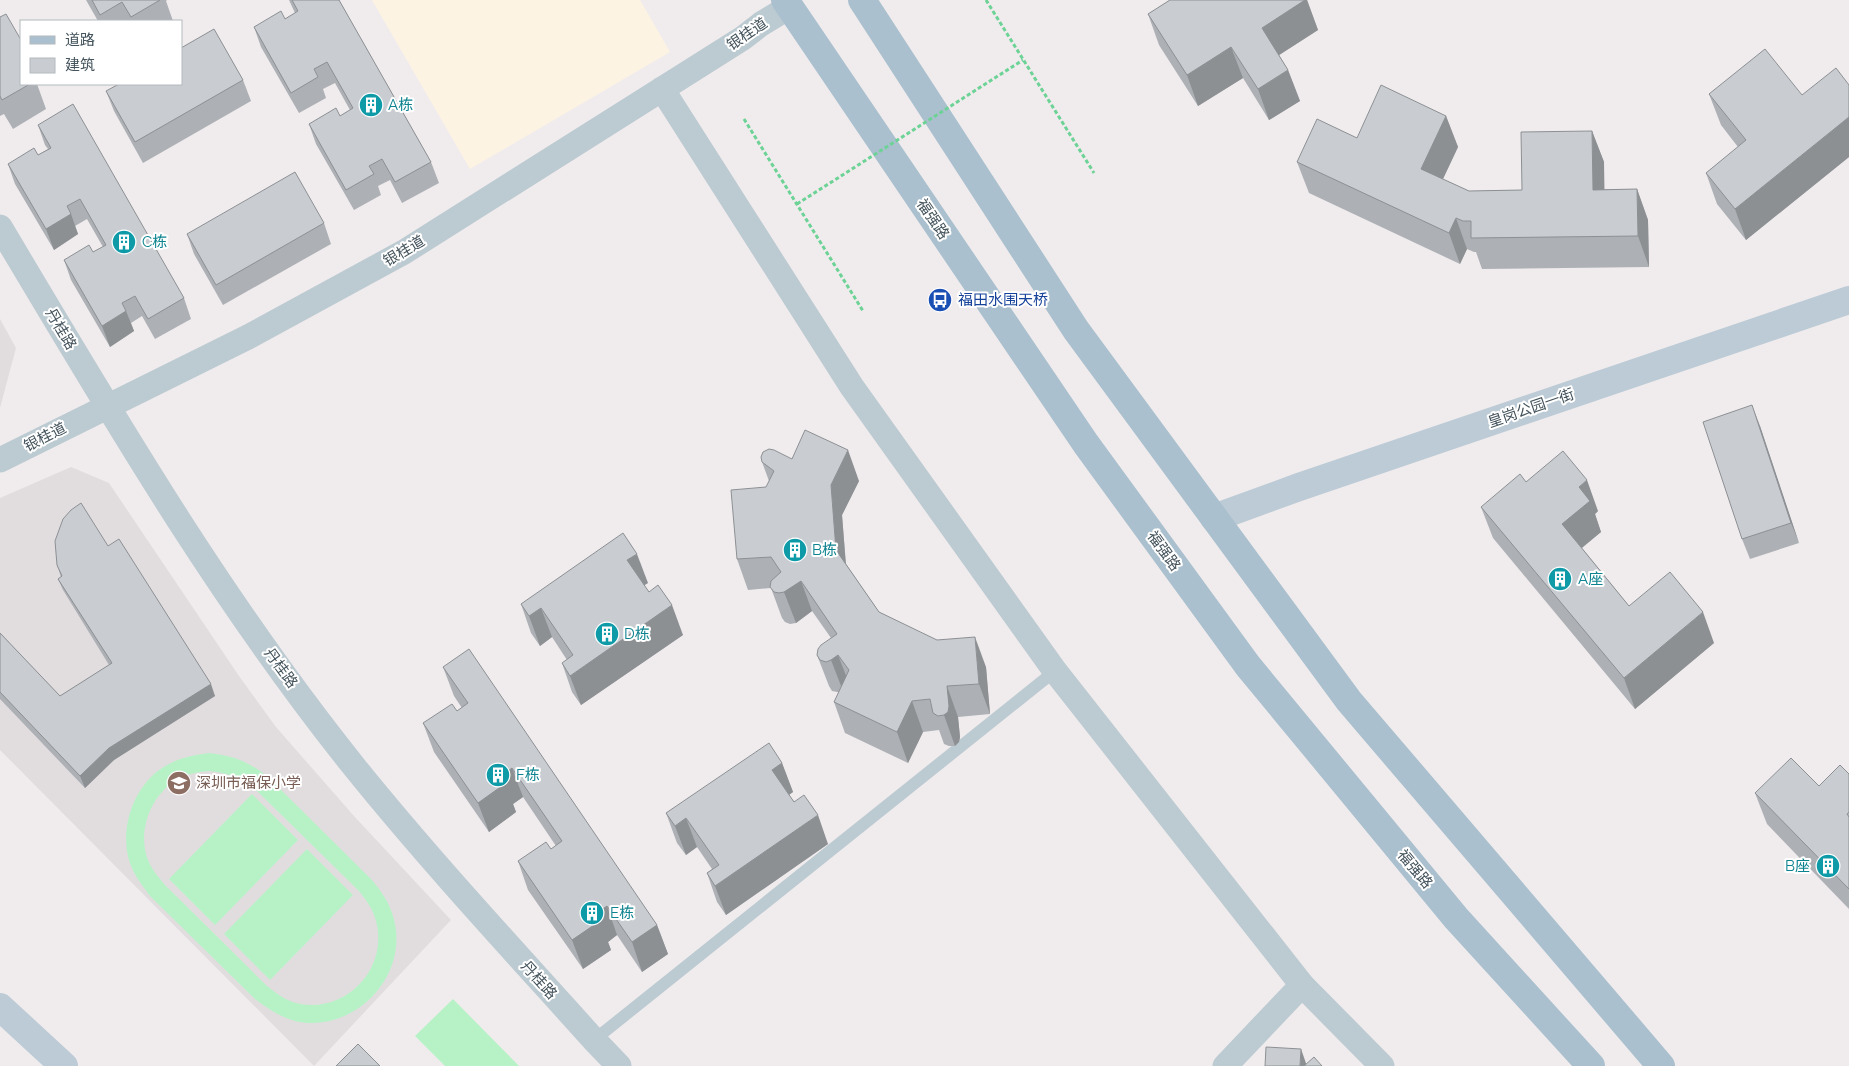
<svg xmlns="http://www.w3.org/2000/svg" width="1849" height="1066" viewBox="0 0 1849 1066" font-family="Raleway,'Noto Sans SC',sans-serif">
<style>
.commercial{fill:#fdf3e3}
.education{fill:#e1dddf}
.pitch{fill:#b7f2c7;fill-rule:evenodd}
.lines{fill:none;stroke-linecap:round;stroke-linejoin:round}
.path{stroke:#6cd295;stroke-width:3;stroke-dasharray:4 2.5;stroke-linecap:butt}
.lane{stroke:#bccad1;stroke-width:12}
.street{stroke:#bccad1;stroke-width:25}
.secondary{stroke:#bccbd6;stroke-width:28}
.primary{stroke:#aac0ce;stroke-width:28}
.path-bridge{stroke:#6cd295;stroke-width:3;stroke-dasharray:4 2.5;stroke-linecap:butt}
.wall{fill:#adb0b5}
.shaded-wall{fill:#8d9093}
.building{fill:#c9cdd2;stroke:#8d9093}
.labels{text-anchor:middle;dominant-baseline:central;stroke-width:4;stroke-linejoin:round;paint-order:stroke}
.street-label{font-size:15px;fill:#44535c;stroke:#fff}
.culture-label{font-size:15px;fill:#0d838f;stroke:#fff;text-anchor:start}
.transit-label{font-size:15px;fill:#164399;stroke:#fff;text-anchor:start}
.education-label{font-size:15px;fill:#785e54;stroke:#fff;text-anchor:start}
</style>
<rect width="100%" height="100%" fill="#f0eced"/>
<polygon class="commercial" points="372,0 640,0 670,52 470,169"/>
<g class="education">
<polygon points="0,319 16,348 0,408"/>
<polygon points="71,467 109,483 239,676 276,727 354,816 451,920 314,1066 0,750 0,498"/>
</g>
<g class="pitch">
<path d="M209,753C234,756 247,761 267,776L372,880C381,891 389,902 393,916C409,968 367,1021 314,1023C291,1024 272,1012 255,999L150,896C142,885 133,874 129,860C119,825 136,780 169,764C182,757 195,755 209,753ZM209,771C230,773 240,778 256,790L359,891C366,900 373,909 376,921C389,969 345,1015 296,1003C285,1000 276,993 267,986L164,884C157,875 149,866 146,854C139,827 152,795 176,780C186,774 198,772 209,771Z"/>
<polygon points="252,794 298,840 215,925 169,879"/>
<polygon points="307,849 353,895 270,980 224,934"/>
<polygon points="453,999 519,1066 445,1066 415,1036"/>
</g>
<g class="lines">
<g class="path">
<polyline points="986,0 1094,173"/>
<polyline points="744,119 863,311"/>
</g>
<polyline class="lane" points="594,1040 1055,671"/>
<g class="street">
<polyline points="662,89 852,387 1055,671 1302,985 1382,1066"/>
<path d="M0,227C111,413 220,600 356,769C432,863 514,951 594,1040L619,1066"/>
<polyline points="0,460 248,337 404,252 743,38 761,24 789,7"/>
<polyline points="1225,1066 1302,985"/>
</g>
<g class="secondary">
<polyline points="1214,518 1299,487 1849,300"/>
<polyline points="0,1007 64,1066"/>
</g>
<g class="primary">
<polyline points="785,0 1086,444 1248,666 1456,918 1591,1066"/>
<polyline points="862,0 1076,330 1349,701 1661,1066"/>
</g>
<polyline class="path-bridge" points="797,204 1023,60"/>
</g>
<g class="wall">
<polygon points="86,0 167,0 166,1 173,21 98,21"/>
<polygon points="289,0 339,0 431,162 439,183 402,203 390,180 378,186 381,195 354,210 316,144 309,124 340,116 350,110 335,83 323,89 326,98 299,113 261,47 254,27 285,19 295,13"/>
<polygon points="1170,0 1307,0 1318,30 1279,55 1288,70 1300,101 1269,120 1243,78 1198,106 1159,45 1148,14"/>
<polygon points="0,17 21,84 37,84 46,109 13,129 4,114 0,116"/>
<polygon points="243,80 251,101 143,163 114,111 106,91"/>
<polygon points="1849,85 1849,157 1746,240 1717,204 1706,173 1738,147 1721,125 1709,94 1802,95"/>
<polygon points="1446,116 1458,147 1443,179 1469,191 1522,190 1592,131 1604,162 1604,189 1637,189 1648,220 1649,267 1482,269 1476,252 1474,252 1467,249 1460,264 1309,193 1297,162 1357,138"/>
<polygon points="38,125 184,298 191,319 155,339 142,316 131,323 134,331 110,347 71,280 64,260 93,252 103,247 87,219 75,226 78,234 54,250 15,184 8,164 38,155 48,149 45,145"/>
<polygon points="324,223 331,244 223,305 194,254 187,234"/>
<polygon points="1760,426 1799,543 1750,559 1742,539"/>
<polygon points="792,459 859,481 842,515 846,564 879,612 986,667 990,714 958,717 960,737 959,742 955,746 949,746 944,744 939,730 923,732 908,763 845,733 834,702 839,692 837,692 832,691 829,686 817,655 831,638 812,611 796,623 790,624 785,622 782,618 771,588 748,590 737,559 769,481 762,462"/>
<polygon points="1526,482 1598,511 1595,514 1601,532 1582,548 1629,606 1714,643 1635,709 1493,538 1481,507"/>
<polygon points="108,546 215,696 114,760 85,788 0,699 0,633 60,696 109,665 63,590 58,579 61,577 57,565"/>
<polygon points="648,583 644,585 649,592 683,635 581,705 572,692 562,663 567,660 552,637 540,646 531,633 521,604"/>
<polygon points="443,667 657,925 668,954 642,972 617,935 608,942 611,950 583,969 528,890 518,861 551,849 556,846 523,797 513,804 516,812 489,832 434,752 423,723 457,711 462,708 454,696"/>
<polygon points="782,763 793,792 789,795 828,844 726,915 717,902 707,873 712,869 697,847 686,855 677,843 666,813"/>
<polygon points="1849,774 1849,909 1767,824 1755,793 1819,786"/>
</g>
<g class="shaded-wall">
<polygon points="1305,0 1307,0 1318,30 1273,59 1262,28"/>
<polygon points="1231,47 1243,78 1198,106 1187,75"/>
<polygon points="1288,70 1300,101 1269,120 1258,89"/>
<polygon points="1446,116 1458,147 1433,200 1421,169"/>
<polygon points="1849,117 1849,157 1746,240 1735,209"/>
<polygon points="1592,131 1604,162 1605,221 1593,190"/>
<polygon points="1637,189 1648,220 1649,267 1638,236"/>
<polygon points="71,214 78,234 54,250 46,229"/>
<polygon points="1456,218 1467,249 1460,264 1449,233"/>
<polygon points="126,311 134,331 110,347 102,326"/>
<polygon points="1752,405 1760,426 1799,543 1791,523"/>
<polygon points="848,450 859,481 842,515 847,580 836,550 831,485"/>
<polygon points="1587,480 1598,511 1595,514 1601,532 1573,555 1562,524 1579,487"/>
<polygon points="637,554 648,583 638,589 627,560"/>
<polygon points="801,581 812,611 796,623 784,592"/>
<polygon points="672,605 683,635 581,705 570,676"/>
<polygon points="541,608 552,637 540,646 529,616"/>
<polygon points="1703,612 1714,643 1635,709 1624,678"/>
<polygon points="975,637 986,667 990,714 979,684"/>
<polygon points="838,655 850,686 843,691 831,660"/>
<polygon points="211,684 215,696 114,760 85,788 80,776 109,748"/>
<polygon points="947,686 958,717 960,737 959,742 955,746 944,715"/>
<polygon points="912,701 923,732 908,763 897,732"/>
<polygon points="782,763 793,792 783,799 772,770"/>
<polygon points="512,768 523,797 513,804 516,812 489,832 478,803 501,776"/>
<polygon points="818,815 828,844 726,915 715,886"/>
<polygon points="686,818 697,847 686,855 675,826"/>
<polygon points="607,906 617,935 608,942 611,950 583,969 572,940 595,914"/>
<polygon points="657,925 668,954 642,972 632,942"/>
<polygon points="1301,1049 1307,1066 1300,1066"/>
</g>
<g class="building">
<polygon points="92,0 160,0 131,17 122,2 100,15"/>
<polygon points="292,0 339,0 431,162 395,182 382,159 369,166 374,174 346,190 309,124 336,108 340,116 353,108 327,62 314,69 318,77 291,93 254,27 281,11 285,19 298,11"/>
<polygon points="1170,0 1305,0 1262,28 1288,70 1258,89 1231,47 1187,75 1148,14"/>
<polygon points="6,14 21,40 21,84 30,84 2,100 0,96 0,17"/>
<polygon points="214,29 243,80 135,142 106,91 119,84 181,84 181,48"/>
<polygon points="1765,49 1802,95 1836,68 1849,85 1849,117 1735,209 1706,173 1746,140 1709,94"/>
<polygon points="1381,85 1446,116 1421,169 1469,191 1522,190 1521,132 1592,131 1593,190 1637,189 1638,236 1471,238 1471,221 1463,221 1456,218 1449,233 1297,162 1317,119 1357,138"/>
<polygon points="73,104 184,298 148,319 135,296 122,303 126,311 102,326 64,260 89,245 93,252 106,245 80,199 67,206 71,214 46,229 8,164 34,148 38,155 51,148 38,125"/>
<polygon points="295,172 324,223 216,285 187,234"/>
<polygon points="1752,405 1791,523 1742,539 1703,422"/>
<polygon points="805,430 848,450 831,485 836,550 879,612 937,640 975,637 979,684 947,686 949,706 948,712 944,715 938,716 933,713 930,699 912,701 897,732 834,702 849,670 838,655 831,660 826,662 820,660 817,655 818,649 821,645 837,634 801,581 784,592 779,593 774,592 770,587 771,581 781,572 771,557 737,559 731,490 766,487 774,471 762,462 761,457 763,452 769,449 774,450 792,459"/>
<polygon points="1563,451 1587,480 1579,487 1590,501 1562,524 1629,606 1670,572 1703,612 1624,678 1481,507 1520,474 1526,482"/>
<polygon points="81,503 108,546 119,539 211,684 109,748 80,776 0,692 0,633 60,696 112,663 58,579 62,576 57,565 55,541 63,519 71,510"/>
<polygon points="623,533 637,554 627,560 649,592 658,585 672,605 570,676 562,663 573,655 541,608 529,616 521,604"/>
<polygon points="469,649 657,925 632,942 607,906 595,914 600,921 572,940 518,861 546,842 551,849 562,841 512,768 501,776 506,783 478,803 423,723 452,704 457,711 468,703 443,667"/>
<polygon points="769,743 782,763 772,770 794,802 804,795 818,815 715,886 707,873 719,865 686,818 675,826 666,813"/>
<polygon points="1791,758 1819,786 1840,765 1849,774 1849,812 1847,814 1849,817 1849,889 1755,793"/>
<polygon points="358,1044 380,1066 336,1066"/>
<polygon points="1266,1047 1301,1049 1300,1066 1265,1066"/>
<polygon points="1314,1057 1322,1066 1304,1066"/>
</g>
<defs>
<g id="building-disc" transform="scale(1.25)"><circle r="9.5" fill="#0f9aa8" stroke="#fff"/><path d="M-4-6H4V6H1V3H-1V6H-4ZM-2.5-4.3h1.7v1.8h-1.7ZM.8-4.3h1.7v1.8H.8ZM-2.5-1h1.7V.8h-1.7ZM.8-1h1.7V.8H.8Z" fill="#fff"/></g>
<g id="bus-disc" transform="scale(1.25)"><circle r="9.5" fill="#1a4fb4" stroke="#fff"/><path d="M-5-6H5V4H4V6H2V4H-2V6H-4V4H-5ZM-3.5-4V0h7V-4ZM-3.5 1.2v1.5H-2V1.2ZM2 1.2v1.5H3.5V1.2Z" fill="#fff"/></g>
<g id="school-disc" transform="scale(1.25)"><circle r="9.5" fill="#8d6e63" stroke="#fff"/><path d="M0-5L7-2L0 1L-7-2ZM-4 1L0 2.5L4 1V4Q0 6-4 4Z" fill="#fff"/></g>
</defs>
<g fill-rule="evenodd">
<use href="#building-disc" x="371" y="105"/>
<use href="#building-disc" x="124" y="242"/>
<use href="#bus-disc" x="940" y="300"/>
<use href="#building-disc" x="795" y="550"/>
<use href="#building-disc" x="1560" y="579"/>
<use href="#building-disc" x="607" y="634"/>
<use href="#building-disc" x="498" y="775"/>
<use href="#school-disc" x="179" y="783"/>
<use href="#building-disc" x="1828" y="866"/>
<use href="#building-disc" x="592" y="913"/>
</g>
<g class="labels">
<g class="street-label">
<text transform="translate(747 34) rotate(-34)">银桂道</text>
<text transform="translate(933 219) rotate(56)">福强路</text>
<text transform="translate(404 251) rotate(-31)">银桂道</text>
<text transform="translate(61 329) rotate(59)">丹桂路</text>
<text transform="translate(1531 408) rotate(-19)">皇岗公园一街</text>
<text transform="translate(45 437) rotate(-27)">银桂道</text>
<text transform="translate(1164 551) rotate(54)">福强路</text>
<text transform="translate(281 668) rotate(54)">丹桂路</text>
<text transform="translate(1415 869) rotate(50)">福强路</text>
<text transform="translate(539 980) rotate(48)">丹桂路</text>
</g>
<g class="culture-label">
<text x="388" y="105">A栋</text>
<text x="142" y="242">C栋</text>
<text x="812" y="550">B栋</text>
<text x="1578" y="579">A座</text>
<text x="624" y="634">D栋</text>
<text x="516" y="775">F栋</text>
<text x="1810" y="866" text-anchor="end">B座</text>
<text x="610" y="913">E栋</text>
</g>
<g class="transit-label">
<text x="958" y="300">福田水围天桥</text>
</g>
<g class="education-label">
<text x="196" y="783">深圳市福保小学</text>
</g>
</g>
<rect x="20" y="20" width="162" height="65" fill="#ffffff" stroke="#b4babe"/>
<rect x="30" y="36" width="25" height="8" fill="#aac0ce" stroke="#b4babe"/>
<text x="65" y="45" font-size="15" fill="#44535c">道路</text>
<rect x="30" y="58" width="25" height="15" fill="#c9cdd2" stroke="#b4babe"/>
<text x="65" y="70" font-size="15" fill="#44535c">建筑</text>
</svg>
